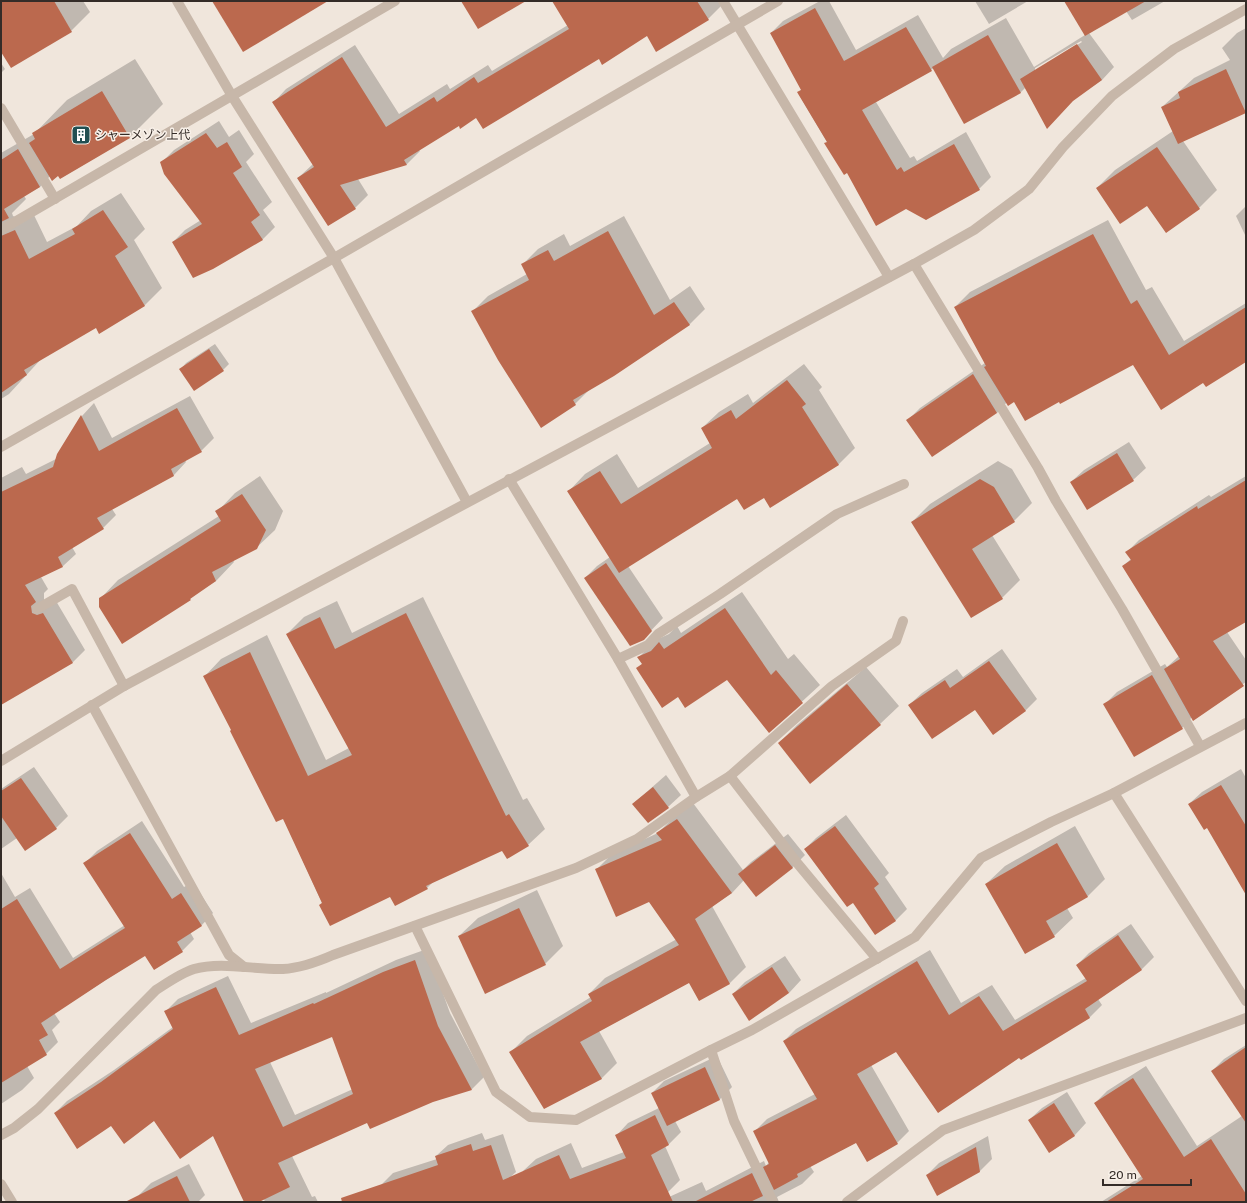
<svg xmlns="http://www.w3.org/2000/svg" width="1247" height="1203" viewBox="0 0 1247 1203" font-family="'Public Sans','Noto Sans JP',sans-serif">
<style>
.shadow{fill:#0003;fill-rule:evenodd}
.building{fill:#bb694e;fill-rule:evenodd}
.lines{fill:none;stroke-linecap:round;stroke-linejoin:round}
.minor{stroke:#c7b7a9;stroke-width:10}
.labels{text-anchor:middle;dominant-baseline:central;stroke-width:3;stroke-linejoin:round;paint-order:stroke}
.poi-label{font-size:12px;fill:#342c28;stroke:#f8f0e8;text-anchor:start}
</style>
<rect width="100%" height="100%" fill="#f0e6dc"/>
<g class="shadow">
<polygon points="1,1 83,1 90,12 71,31 1,50"/>
<polygon points="553,1 718,1 721,6 708,19 647,35 459,124 419,150 420,151 407,164 358,179 368,195 355,208 328,225 298,178 313,164 274,102 286,89 355,45 399,114 447,84 450,89 488,65 492,71 568,25"/>
<path d="M820,1H829L856,50L918,15L943,58L951,49L1006,18L1034,67L1085,35L1065,1H1165L1132,20L1126,11L1089,33L1114,67L1102,80L1075,98L1026,87L1020,93L934,68L876,102L910,158L914,156L917,161L966,132L991,177L979,189L847,171L827,142L798,93L802,89L771,33L783,21ZM1081,41L1082,42L1035,71V68Z"/>
<polygon points="975,1 1028,1 989,24"/>
<polygon points="1246,28 1246,112 1183,141 1217,190 1199,208 1148,204 1097,188 1115,170 1173,131 1162,107 1194,78 1230,60 1222,48 1237,33"/>
<polygon points="135,59 163,104 130,137 61,178 59,175 50,176 40,187 24,196 26,199 12,213 13,216 20,219 33,213 47,242 77,226 91,211 121,193 145,229 134,240 162,288 144,306 96,327 43,357 9,394 1,399 1,153 34,134 67,100"/>
<polygon points="1,63 5,69 1,73"/>
<polygon points="219,121 229,137 239,130 254,154 246,162 272,202 263,210 275,227 263,239 213,268 173,242 185,230 201,220 161,163 174,150"/>
<polygon points="1246,206 1246,237 1236,216"/>
<polygon points="624,216 670,300 690,286 705,309 689,325 591,388 575,404 472,312 488,296 527,274 522,265 538,249 564,234 570,246"/>
<polygon points="1108,220 1146,290 1152,287 1184,341 1246,303 1246,361 1204,382 1133,364 1059,401 1014,401 1007,402 997,413 908,420 920,408 985,363 955,307 970,292"/>
<polygon points="215,344 229,364 223,370 181,369 186,363"/>
<polygon points="804,364 822,387 819,390 855,448 838,465 764,497 738,498 628,566 663,618 643,639 585,578 597,566 610,557 569,491 585,474 617,454 638,488 710,443 702,428 719,412 748,394 753,403"/>
<polygon points="190,396 214,438 201,451 185,460 186,462 174,475 112,509 116,515 103,528 72,547 76,554 63,566 41,577 48,589 44,593 44,600 56,601 85,650 73,662 1,704 1,478 22,467 26,474 56,459 58,454 82,416 94,403 112,438"/>
<polygon points="1129,442 1146,468 1133,480 1071,482 1084,470"/>
<polygon points="998,461 1012,469 1032,503 1014,521 992,535 1020,580 1002,598 912,522 930,504"/>
<polygon points="260,476 283,511 275,530 256,548 233,560 234,562 216,581 197,593 190,599 122,642 100,599 118,580 219,516 217,512 235,493"/>
<polygon points="1246,476 1246,620 1227,632 1246,660 1246,682 1192,717 1182,728 1105,704 1117,692 1165,664 1167,667 1179,656 1123,566 1131,559 1127,552 1139,540 1209,495 1211,497"/>
<polygon points="742,592 788,659 794,654 820,685 770,731 727,679 678,696 637,669 643,663 639,657 656,640 669,634 677,626 681,633"/>
<polygon points="423,597 523,800 527,798 545,829 528,845 502,850 433,882 427,888 390,896 320,905 322,903 283,817 232,729 205,676 221,659 267,635 326,760 349,748 287,634 304,617 337,601 352,633"/>
<polygon points="1002,649 1037,699 1025,711 909,705 922,693 957,669 963,677"/>
<polygon points="866,667 899,706 880,724 811,782 779,743 797,725"/>
<polygon points="34,767 68,816 56,828 17,838 1,849 1,789"/>
<polygon points="1241,769 1246,778 1246,863 1207,826 1189,804 1202,792"/>
<polygon points="666,775 681,795 668,807 633,804"/>
<polygon points="693,803 743,870 751,862 788,834 805,855 792,868 744,880 732,893 712,906 746,967 730,983 699,1000 690,982 599,1031 617,1063 601,1079 511,1052 527,1036 591,997 589,994 605,978 677,939 649,901 596,870 612,854 658,833 674,817"/>
<polygon points="846,815 889,873 885,877 907,909 896,920 875,934 853,901 805,849 816,838"/>
<polygon points="142,821 184,887 193,882 213,913 201,926 190,932 194,939 182,951 145,955 54,1013 60,1022 52,1030 58,1042 46,1054 27,1066 34,1078 22,1090 1,1104 1,873 15,897 30,888 73,958 125,925 85,863 97,851"/>
<polygon points="1075,826 1105,879 1087,897 1067,908 1073,918 1054,936 1025,952 986,884 1005,866"/>
<polygon points="537,890 563,946 545,964 459,936 478,918"/>
<polygon points="1131,924 1154,957 1142,969 1098,999 1102,1005 1089,1018 1019,1057 897,1050 871,1065 909,1131 897,1143 857,1142 810,1166 814,1172 802,1184 777,1197 779,1202 664,1202 669,1197 702,1182 706,1191 764,1161 766,1166 769,1162 755,1131 767,1119 815,1094 784,1041 796,1029 930,950 961,1003 992,985 1015,1020 1086,978 1077,965 1089,953"/>
<path d="M427,949L450,1013L484,1077L472,1089L368,1122L292,1156L312,1197L315,1196L318,1202H265L264,1199L257,1202H245L213,1135L155,1119L111,1125L55,1113L67,1101L114,1070L173,1027L166,1011L178,999L228,976L251,1023L326,992V993L396,960ZM332,1035L353,1089L295,1115L270,1062Z"/>
<polygon points="785,956 801,980 789,993 733,994 745,982"/>
<polygon points="1246,1045 1246,1202 1101,1202 1142,1176 1095,1103 1107,1091 1146,1066 1197,1146 1242,1116 1212,1071 1224,1059"/>
<polygon points="717,1056 732,1087 720,1099 675,1121 681,1132 669,1144 665,1146 680,1180 668,1192 642,1202 540,1202 523,1171 536,1159 571,1143 582,1168 624,1152 616,1136 628,1123 659,1108 652,1093 664,1081"/>
<polygon points="1067,1092 1086,1123 1074,1136 1029,1120 1042,1108"/>
<polygon points="482,1133 485,1140 503,1134 516,1172 504,1183 456,1202 387,1202 381,1185 393,1173 437,1159 436,1156 448,1145"/>
<polygon points="988,1136 992,1159 980,1171 927,1175 939,1163"/>
<polygon points="189,1164 205,1195 198,1202 143,1202 139,1195 151,1183"/>
</g>
<g class="building">
<polygon points="1,1 54,1 72,32 11,68 1,52"/>
<polygon points="212,1 328,1 243,52"/>
<polygon points="461,1 526,1 478,29"/>
<polygon points="552,1 697,1 709,20 656,52 647,36 602,65 599,59 483,129 476,118 460,129 459,126 404,160 407,165 340,185 356,209 328,226 297,178 314,167 272,102 342,57 386,127 434,97 437,102 474,77 478,83 569,29"/>
<polygon points="1064,1 1146,1 1085,36"/>
<polygon points="815,8 844,61 906,27 932,71 862,110 897,170 901,167 904,172 954,144 980,190 926,220 906,209 876,226 847,173 844,175 824,143 827,142 797,92 801,90 770,33"/>
<polygon points="988,35 1021,93 964,124 932,67"/>
<polygon points="1077,44 1102,80 1073,101 1047,129 1020,79"/>
<polygon points="1226,69 1246,113 1178,144 1161,107 1180,98 1178,92"/>
<polygon points="102,91 130,138 60,179 58,176 52,181 29,143 35,139 32,133"/>
<polygon points="206,133 217,148 227,142 242,167 233,173 260,215 251,222 263,240 213,269 193,278 172,242 202,224 164,174 160,162"/>
<polygon points="1157,147 1200,209 1166,233 1147,206 1120,224 1096,188"/>
<polygon points="18,149 40,187 4,209 9,218 1,222 1,160"/>
<polygon points="103,210 128,247 115,256 145,306 99,334 96,328 24,370 27,375 1,393 1,236 15,230 29,259 75,234 72,229"/>
<polygon points="608,231 654,315 674,302 690,325 614,376 573,400 576,405 541,428 498,360 471,311 529,280 521,264 548,250 554,261"/>
<polygon points="1093,234 1131,304 1137,300 1169,355 1246,307 1246,362 1206,387 1203,383 1161,410 1133,365 1060,404 1059,402 1025,421 1014,402 1008,406 984,367 986,366 954,307"/>
<polygon points="209,349 224,371 194,391 179,369"/>
<polygon points="973,374 997,413 932,457 906,420"/>
<polygon points="787,380 806,404 802,407 839,465 770,508 764,498 744,510 737,499 619,573 567,491 600,471 621,504 712,448 701,428 731,410 736,419"/>
<polygon points="177,408 202,452 171,469 174,476 97,518 104,529 58,557 63,567 25,585 36,602 31,606 32,613 37,615 43,613 73,663 1,705 1,492 53,467 57,454 81,415 99,451"/>
<polygon points="1117,453 1134,481 1087,510 1070,482"/>
<polygon points="980,479 994,487 1015,522 972,549 1003,599 971,618 911,522"/>
<polygon points="1246,480 1246,622 1213,641 1244,686 1193,721 1164,669 1180,659 1122,566 1131,560 1125,552 1197,506 1198,509"/>
<polygon points="242,494 266,530 257,549 212,572 216,581 190,599 191,600 122,644 99,607 99,598 221,521 215,511"/>
<polygon points="606,563 652,631 644,640 630,646 584,578"/>
<polygon points="725,608 771,675 776,670 803,703 769,733 727,680 685,708 678,697 662,708 636,668 642,664 637,657 651,651 659,642 664,649"/>
<polygon points="406,613 506,816 509,814 529,846 507,859 502,851 426,886 428,889 395,906 390,897 330,926 319,905 322,903 283,819 276,822 230,731 231,730 203,676 250,652 308,776 352,755 286,634 320,617 335,649"/>
<polygon points="989,661 1026,711 993,735 975,710 932,739 908,705 945,680 950,688"/>
<polygon points="1152,675 1183,729 1134,757 1103,704"/>
<polygon points="847,684 881,725 810,784 778,743"/>
<polygon points="21,778 57,829 25,851 1,816 1,791"/>
<polygon points="1221,785 1246,826 1246,895 1207,828 1204,830 1188,804"/>
<polygon points="653,787 669,808 648,823 632,804"/>
<polygon points="677,819 732,893 695,919 730,984 699,1001 689,983 580,1042 602,1079 544,1109 509,1052 592,1001 588,994 679,945 649,902 616,917 595,869 662,840 656,833"/>
<polygon points="835,826 879,884 874,888 896,921 875,935 853,903 847,907 804,849"/>
<polygon points="130,833 172,899 181,893 202,926 177,942 183,952 154,970 145,956 106,980 41,1023 48,1035 39,1040 47,1055 1,1083 1,909 17,899 60,969 125,928 83,863"/>
<polygon points="1057,843 1088,897 1046,921 1055,937 1025,954 985,884"/>
<polygon points="775,845 793,868 756,897 738,874"/>
<polygon points="519,908 546,965 485,994 458,936"/>
<polygon points="1118,935 1142,970 1085,1009 1090,1018 1021,1060 1019,1058 938,1113 896,1052 857,1074 898,1144 867,1162 856,1143 797,1174 798,1177 774,1190 763,1167 769,1164 753,1131 817,1099 783,1041 917,961 949,1015 979,996 1003,1031 1087,981 1076,965"/>
<path d="M415,960L438,1026L472,1090L433,1102L370,1129L367,1123L278,1163L290,1187L259,1202H244L213,1136L180,1159L154,1121L124,1144L111,1126L77,1149L54,1113L101,1082L173,1029L164,1011L216,987L239,1035L313,1003L314,1004L383,972ZM332,1037L353,1094L283,1127L255,1069Z"/>
<polygon points="772,967 789,993 749,1021 732,994"/>
<polygon points="1246,1047 1246,1123 1211,1071"/>
<polygon points="705,1067 720,1100 667,1126 651,1093"/>
<polygon points="1133,1078 1184,1157 1211,1139 1246,1194 1246,1202 1106,1202 1143,1179 1094,1103"/>
<polygon points="1054,1103 1075,1136 1049,1153 1028,1120"/>
<polygon points="655,1115 669,1145 651,1155 673,1202 342,1202 341,1198 438,1165 435,1156 471,1144 473,1151 491,1145 503,1180 559,1155 570,1179 626,1158 615,1135"/>
<polygon points="976,1147 980,1172 937,1196 926,1175"/>
<polygon points="752,1173 763,1196 750,1202 694,1202"/>
<polygon points="177,1176 190,1202 125,1202"/>
</g>
<g class="lines">
<g class="minor">
<polyline points="177,1 232,96 334,258 467,502"/>
<polyline points="723,1 889,277"/>
<polyline points="1,108 55,199"/>
<polyline points="1,230 395,1"/>
<polyline points="914,264 1038,468 1056,501 1122,609 1200,746"/>
<polyline points="1,447 334,258 778,1"/>
<polyline points="509,479 618,659 696,797"/>
<polyline points="37,609 72,589 124,686"/>
<polyline points="618,659 648,645 658,634 720,594 837,514 904,484"/>
<polyline points="92,705 229,955 244,967"/>
<polyline points="1,761 124,686 914,264 974,230 1029,189 1063,147 1112,96 1174,49 1246,9"/>
<polyline points="730,776 798,864 877,959"/>
<polyline points="1114,793 1246,1001"/>
<polyline points="415,926 496,1092 530,1117 576,1120 711,1050 752,1030 915,937 981,858 1051,822 1114,793 1246,723"/>
<polyline points="711,1050 734,1121 773,1202"/>
<path d="M1,1135L14,1128L38,1109L156,990C167,983 181,973 194,969C222,961 254,970 283,969C301,968 317,962 333,955L576,868L637,839L696,797L730,776L832,686L896,641L903,621"/>
<polyline points="1,1184 12,1202"/>
<polyline points="847,1202 943,1130 1246,1018"/>
</g>
</g>
<defs>
<g id="building-square" transform="scale(1)"><rect x="-9" y="-9" width="18" height="18" rx="4" fill="#214f52" stroke="#f8f0e8"/><path d="M-4-6H4V6H1V3H-1V6H-4ZM-2.5-4.3h1.7v1.8h-1.7ZM.8-4.3h1.7v1.8H.8ZM-2.5-1h1.7V.8h-1.7ZM.8-1h1.7V.8H.8Z" fill="#fff"/></g>
</defs>
<g fill-rule="evenodd">
<use href="#building-square" x="81" y="135"/>
</g>
<g class="labels">
<g class="poi-label">
<text x="95" y="135">シャーメゾン上代</text>
</g>
</g>
<rect width="1247" height="1203" fill="none" stroke="#342c28" stroke-width="4"/>
<path d="M1103 1179v6h88v-6" fill="none" stroke="#342c28" stroke-width="2"/>
<text x="1109" y="1179" font-size="12" fill="#342c28" stroke="#f8f0e8" stroke-width="3" paint-order="stroke">20 m</text>
</svg>
